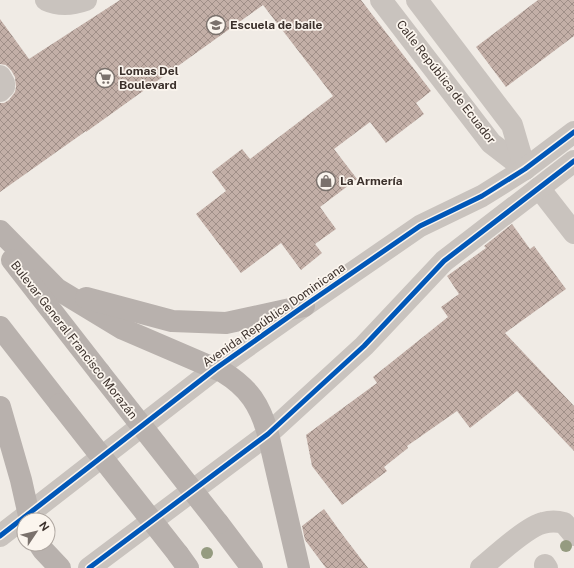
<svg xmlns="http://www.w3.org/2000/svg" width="574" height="568" viewBox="0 0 574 568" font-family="'Public Sans',sans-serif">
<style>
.building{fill:url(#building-cross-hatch)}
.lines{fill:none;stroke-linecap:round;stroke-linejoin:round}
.minor{stroke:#c9c3be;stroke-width:22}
.major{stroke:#b8b1ad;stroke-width:22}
.major-bridge{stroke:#b8b1ad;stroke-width:22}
.cycleway-casing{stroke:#fbf5ee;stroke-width:8}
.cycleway{stroke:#0057b8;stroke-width:5}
.tree{fill:#959b80}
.labels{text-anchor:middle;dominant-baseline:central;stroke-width:3.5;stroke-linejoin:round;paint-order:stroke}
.poi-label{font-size:12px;font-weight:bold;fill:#3b302b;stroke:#fbf5ee;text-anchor:start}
.street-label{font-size:12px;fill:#3b302b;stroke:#fbf5ee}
</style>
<defs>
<pattern id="building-cross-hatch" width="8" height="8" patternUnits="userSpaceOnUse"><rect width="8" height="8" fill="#c3afa7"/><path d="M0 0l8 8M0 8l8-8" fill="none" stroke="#a08f88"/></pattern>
</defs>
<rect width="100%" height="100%" fill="#f0ebe5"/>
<g class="building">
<polygon points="120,0 361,0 431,91 416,103 424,114 386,143 370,122 334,149 357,179 320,207 336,229 315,244 322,253 301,270 281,243 241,273 196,214 226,191 212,172 242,149 250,159 333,96 263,5 86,132 86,131 0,192 0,103 4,103 9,100 15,92 16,87 15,77 11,70 6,65 0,64 0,19 29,59"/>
<polygon points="538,0 574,0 574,36 506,87 476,47"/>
<polygon points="512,224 530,249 534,246 566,289 505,333 574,406 574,451 517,391 470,428 457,411 407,446 408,448 384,467 387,471 342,505 312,466 306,435 377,383 373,377 448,317 441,307 459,294 447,276 486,248 484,246"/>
<polygon points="324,509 342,534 368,568 326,568 305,540 302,526"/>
</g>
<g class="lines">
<g class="minor">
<path d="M46,0C59,6 72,5 86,0"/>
<polyline points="381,0 491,143 525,169"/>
<polyline points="417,0 512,125 525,169"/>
<polyline points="0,76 4,83 4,87 0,91"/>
<polyline points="539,188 574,233"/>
<polyline points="0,536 215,369 304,306 420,226 482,196 525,169 574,132"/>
<polyline points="545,565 547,568"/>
<polyline points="89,568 268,434 364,346 444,261 574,161"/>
<path d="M481,568C494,557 528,526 543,523C550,521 557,521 564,523L574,535"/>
</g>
<g class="major">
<path d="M0,231L57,289L123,329L223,372C249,388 260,405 268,434L299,568"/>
<polyline points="12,260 100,373"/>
<polyline points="86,298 172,321 226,323 304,306"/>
<polyline points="0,327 60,404"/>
<polyline points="0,407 21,480 30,520"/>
<polyline points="218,523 252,568"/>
<polyline points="39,544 43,550 60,568"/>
<polyline points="178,554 188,568"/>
</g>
<g class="major-bridge">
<polyline points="100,373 218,523"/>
<polyline points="60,404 178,554"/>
</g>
<g class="cycleway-casing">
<g id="cycleway">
<polyline points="0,536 215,369 304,306 420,226 482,196 525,169 574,132"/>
<polyline points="89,568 268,434 364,346 444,261 574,161"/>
</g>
</g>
<use href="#cycleway" class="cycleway"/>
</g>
<g class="tree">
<circle cx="566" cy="546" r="6"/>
<circle cx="207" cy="553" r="6"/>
</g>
<defs>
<g id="school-ring" transform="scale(1)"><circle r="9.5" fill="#fbf5ee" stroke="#7a716c" stroke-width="1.5"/><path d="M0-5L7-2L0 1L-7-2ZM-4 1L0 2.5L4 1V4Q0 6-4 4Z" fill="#7a716c"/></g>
<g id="supermarket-ring" transform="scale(1)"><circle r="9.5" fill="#fbf5ee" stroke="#7a716c" stroke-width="1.5"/><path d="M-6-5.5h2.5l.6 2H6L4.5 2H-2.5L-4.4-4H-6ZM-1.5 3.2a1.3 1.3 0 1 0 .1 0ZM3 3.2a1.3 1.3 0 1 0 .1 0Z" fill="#7a716c"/></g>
<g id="shop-ring" transform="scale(1)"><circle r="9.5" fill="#fbf5ee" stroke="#7a716c" stroke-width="1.5"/><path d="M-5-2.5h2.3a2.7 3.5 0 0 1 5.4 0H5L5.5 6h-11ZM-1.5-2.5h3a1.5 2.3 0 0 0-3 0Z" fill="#7a716c"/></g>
</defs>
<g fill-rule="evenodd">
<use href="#school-ring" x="216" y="25"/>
<use href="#supermarket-ring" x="105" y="78"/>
<use href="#shop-ring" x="326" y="181"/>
</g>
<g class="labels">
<g class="poi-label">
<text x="230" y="25">Escuela de baile</text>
<text x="119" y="71">Lomas Del<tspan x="119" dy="14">Boulevard</tspan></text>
<text x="340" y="181">La Armería</text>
</g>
<g class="street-label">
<text transform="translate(446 82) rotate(52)">Calle República de Ecuador</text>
<text transform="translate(274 315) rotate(-35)">Avenida República Dominicana</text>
<text transform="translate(74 340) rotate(52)">Bulevar General Francisco Morazán</text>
</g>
</g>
<g transform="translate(36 532) rotate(55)"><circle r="19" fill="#fbf5ee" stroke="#aea6a0"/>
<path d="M0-3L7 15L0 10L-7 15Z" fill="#7a716c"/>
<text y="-6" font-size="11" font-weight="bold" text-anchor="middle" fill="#3b302b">N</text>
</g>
</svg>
